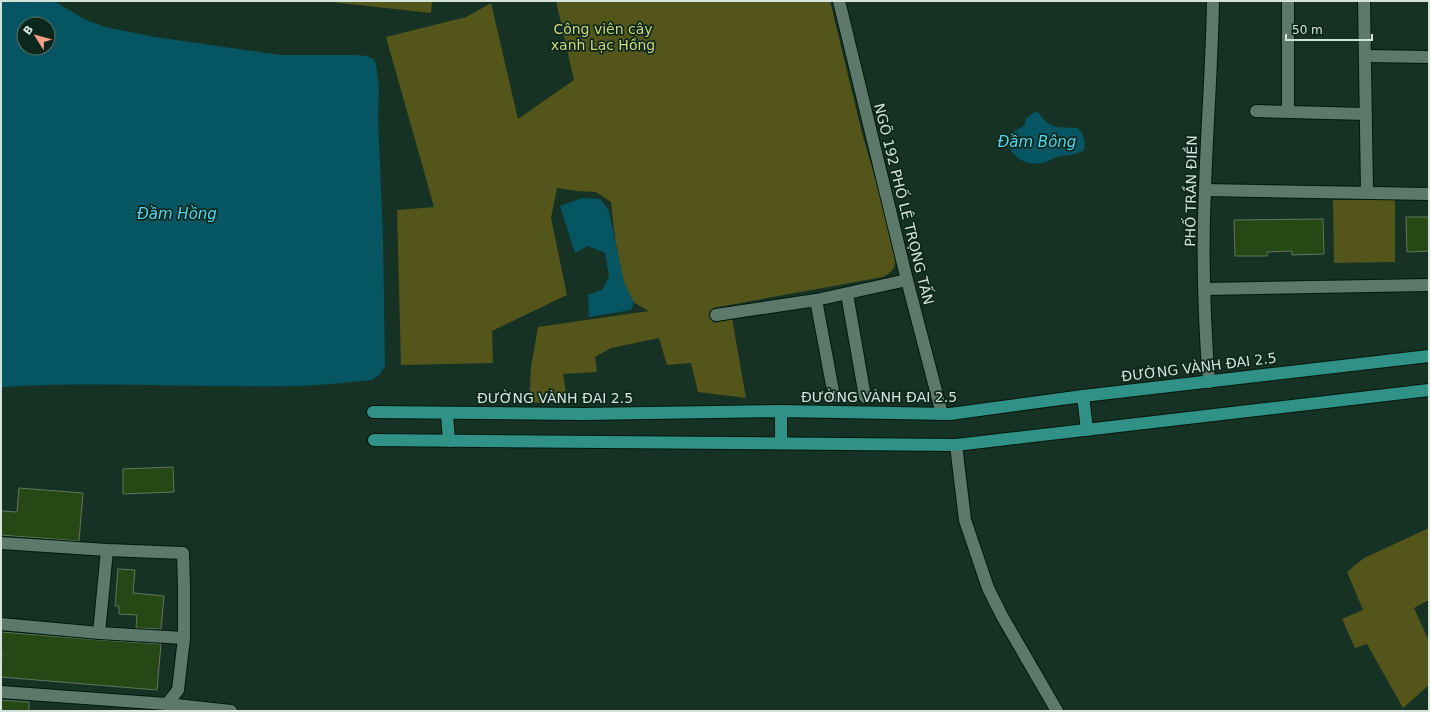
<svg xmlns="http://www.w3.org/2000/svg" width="1430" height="712" viewBox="0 0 1430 712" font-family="'DejaVu Sans',sans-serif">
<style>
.green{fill:#53551a}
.water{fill:#065563;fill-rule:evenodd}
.building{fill:#254815;stroke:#63745d}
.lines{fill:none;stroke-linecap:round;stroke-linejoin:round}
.minor-casing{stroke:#00190e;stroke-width:14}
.major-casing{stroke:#00190e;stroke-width:14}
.minor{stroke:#5c796b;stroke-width:12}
.major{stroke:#309187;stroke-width:12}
.labels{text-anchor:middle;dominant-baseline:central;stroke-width:3.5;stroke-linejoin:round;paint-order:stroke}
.park-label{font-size:14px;fill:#d3d879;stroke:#0c281c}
.street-label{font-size:14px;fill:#d4e4dc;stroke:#0c281c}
.water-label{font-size:15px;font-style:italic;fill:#53d6f2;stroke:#0c281c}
</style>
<rect width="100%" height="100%" fill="#163225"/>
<g class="green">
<polygon points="322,1 432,1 431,13"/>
<path d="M556,1H830L862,133L896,250C895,264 897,270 883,277L713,308L714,323L732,318L746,398L698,392L691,363L667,365L659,338L611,348L595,357L597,372L563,374L567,399L552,402L529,403L531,367L538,327L649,311C644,308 639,306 635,303C620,292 613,221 611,202L596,192L577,191L557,188L551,218L567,295L492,331L493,363L401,365L397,210L434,207L386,37L466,17L491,3L518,119L574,80Z"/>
<polygon points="1395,199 1395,262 1334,263 1333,200"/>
<polygon points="1429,528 1429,600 1414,608 1429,641 1429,685 1403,708 1367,644 1355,648 1342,619 1363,610 1347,572 1364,558"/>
</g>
<g class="water">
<path d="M1,1H54L86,20L105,27L155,37L280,55H356L367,56L373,59L376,64L379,87L378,118L383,236L385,366L378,376L372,380C348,382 324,385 299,386C200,388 100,381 1,387ZM24,24H48V48H24Z"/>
<path d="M1035,112H1038C1050,130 1059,127 1078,128C1084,135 1086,141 1084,150C1076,155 1066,155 1057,157C1052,159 1047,162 1042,163C1025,166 1014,157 1006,143L1010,134L1025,125V119Z"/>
<polygon points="582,198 600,199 609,211 624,282 634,303 631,310 589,317 588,295 602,290 609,276 605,253 588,246 575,253 560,206"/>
</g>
<g class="building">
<polygon points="1406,217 1429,217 1429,251 1407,252"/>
<polygon points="1323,219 1324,254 1292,255 1292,251 1267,252 1267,256 1235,256 1234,220"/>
<polygon points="173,467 174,492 123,494 123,469"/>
<polygon points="19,488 83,493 79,541 1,535 1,511 17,512"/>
<polygon points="118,569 135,570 133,593 164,596 161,629 136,628 137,615 119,614 119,606 115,606"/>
<polygon points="1,632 99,640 161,644 157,690 1,677 2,651 1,651"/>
<polygon points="1,700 29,702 29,711 1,711"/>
</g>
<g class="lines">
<g class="minor-casing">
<g id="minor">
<polyline points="839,1 907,280 942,414"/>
<polyline points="1364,1 1367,192"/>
<polyline points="1365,56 1429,57"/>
<polyline points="1256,111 1366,114"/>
<polyline points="1288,112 1288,1"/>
<polyline points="1205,190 1429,194"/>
<polyline points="1205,289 1429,285"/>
<polyline points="847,294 865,397"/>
<polyline points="816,300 834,396"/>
<polyline points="716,315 816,300 907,280"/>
<path d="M1209,382C1204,318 1202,253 1205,188C1207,126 1212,63 1213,1"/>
<polyline points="956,445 965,520 988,588 1002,616 1057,711"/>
<polyline points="1,543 107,550 183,553 184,586 184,638 178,690 167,704"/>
<polyline points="1,624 99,633 184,638"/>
<polyline points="99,633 107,550"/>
<polyline points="1,692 167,704 231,711"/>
</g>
</g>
<g class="major-casing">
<g id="major">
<polyline points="1083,396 1087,430"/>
<polyline points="781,411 781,443"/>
<polyline points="373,412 583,414 781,411 950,414 1083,396 1429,356"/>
<polyline points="447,414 449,441"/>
<polyline points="374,440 956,445 1429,390"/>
</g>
</g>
<use href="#minor" class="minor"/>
<use href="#major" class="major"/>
</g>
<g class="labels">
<g class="park-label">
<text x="603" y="29">Công viên cây<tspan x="603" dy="16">xanh Lạc Hồng</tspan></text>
</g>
<g class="street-label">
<text transform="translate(1191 191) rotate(-89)">PHỐ TRẦN ĐIỀN</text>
<text transform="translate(904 204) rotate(76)">NGÕ 192 PHỐ LÊ TRỌNG TẤN</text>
<text transform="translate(1199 367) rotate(-7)">ĐƯỜNG VÀNH ĐAI 2.5</text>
<text x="879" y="397">ĐƯỜNG VÀNH ĐAI 2.5</text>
<text x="555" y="398">ĐƯỜNG VÀNH ĐAI 2.5</text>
</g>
<g class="water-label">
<text x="1037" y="142">Đầm Bông</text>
<text x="177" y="214">Đầm Hồng</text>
</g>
</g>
<rect width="1430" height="712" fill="none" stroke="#d4e4dc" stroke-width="4"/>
<g transform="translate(36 36) rotate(307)"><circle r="19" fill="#0c281c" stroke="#5c7369"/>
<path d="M0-3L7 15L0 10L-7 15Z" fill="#f49e89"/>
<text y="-6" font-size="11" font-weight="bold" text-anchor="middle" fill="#d4e4dc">B</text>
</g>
<path d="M1286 34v6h86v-6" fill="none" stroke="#d4e4dc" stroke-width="2"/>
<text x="1292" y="34" font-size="12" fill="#d4e4dc" stroke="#0c281c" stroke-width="3" paint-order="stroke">50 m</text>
</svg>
